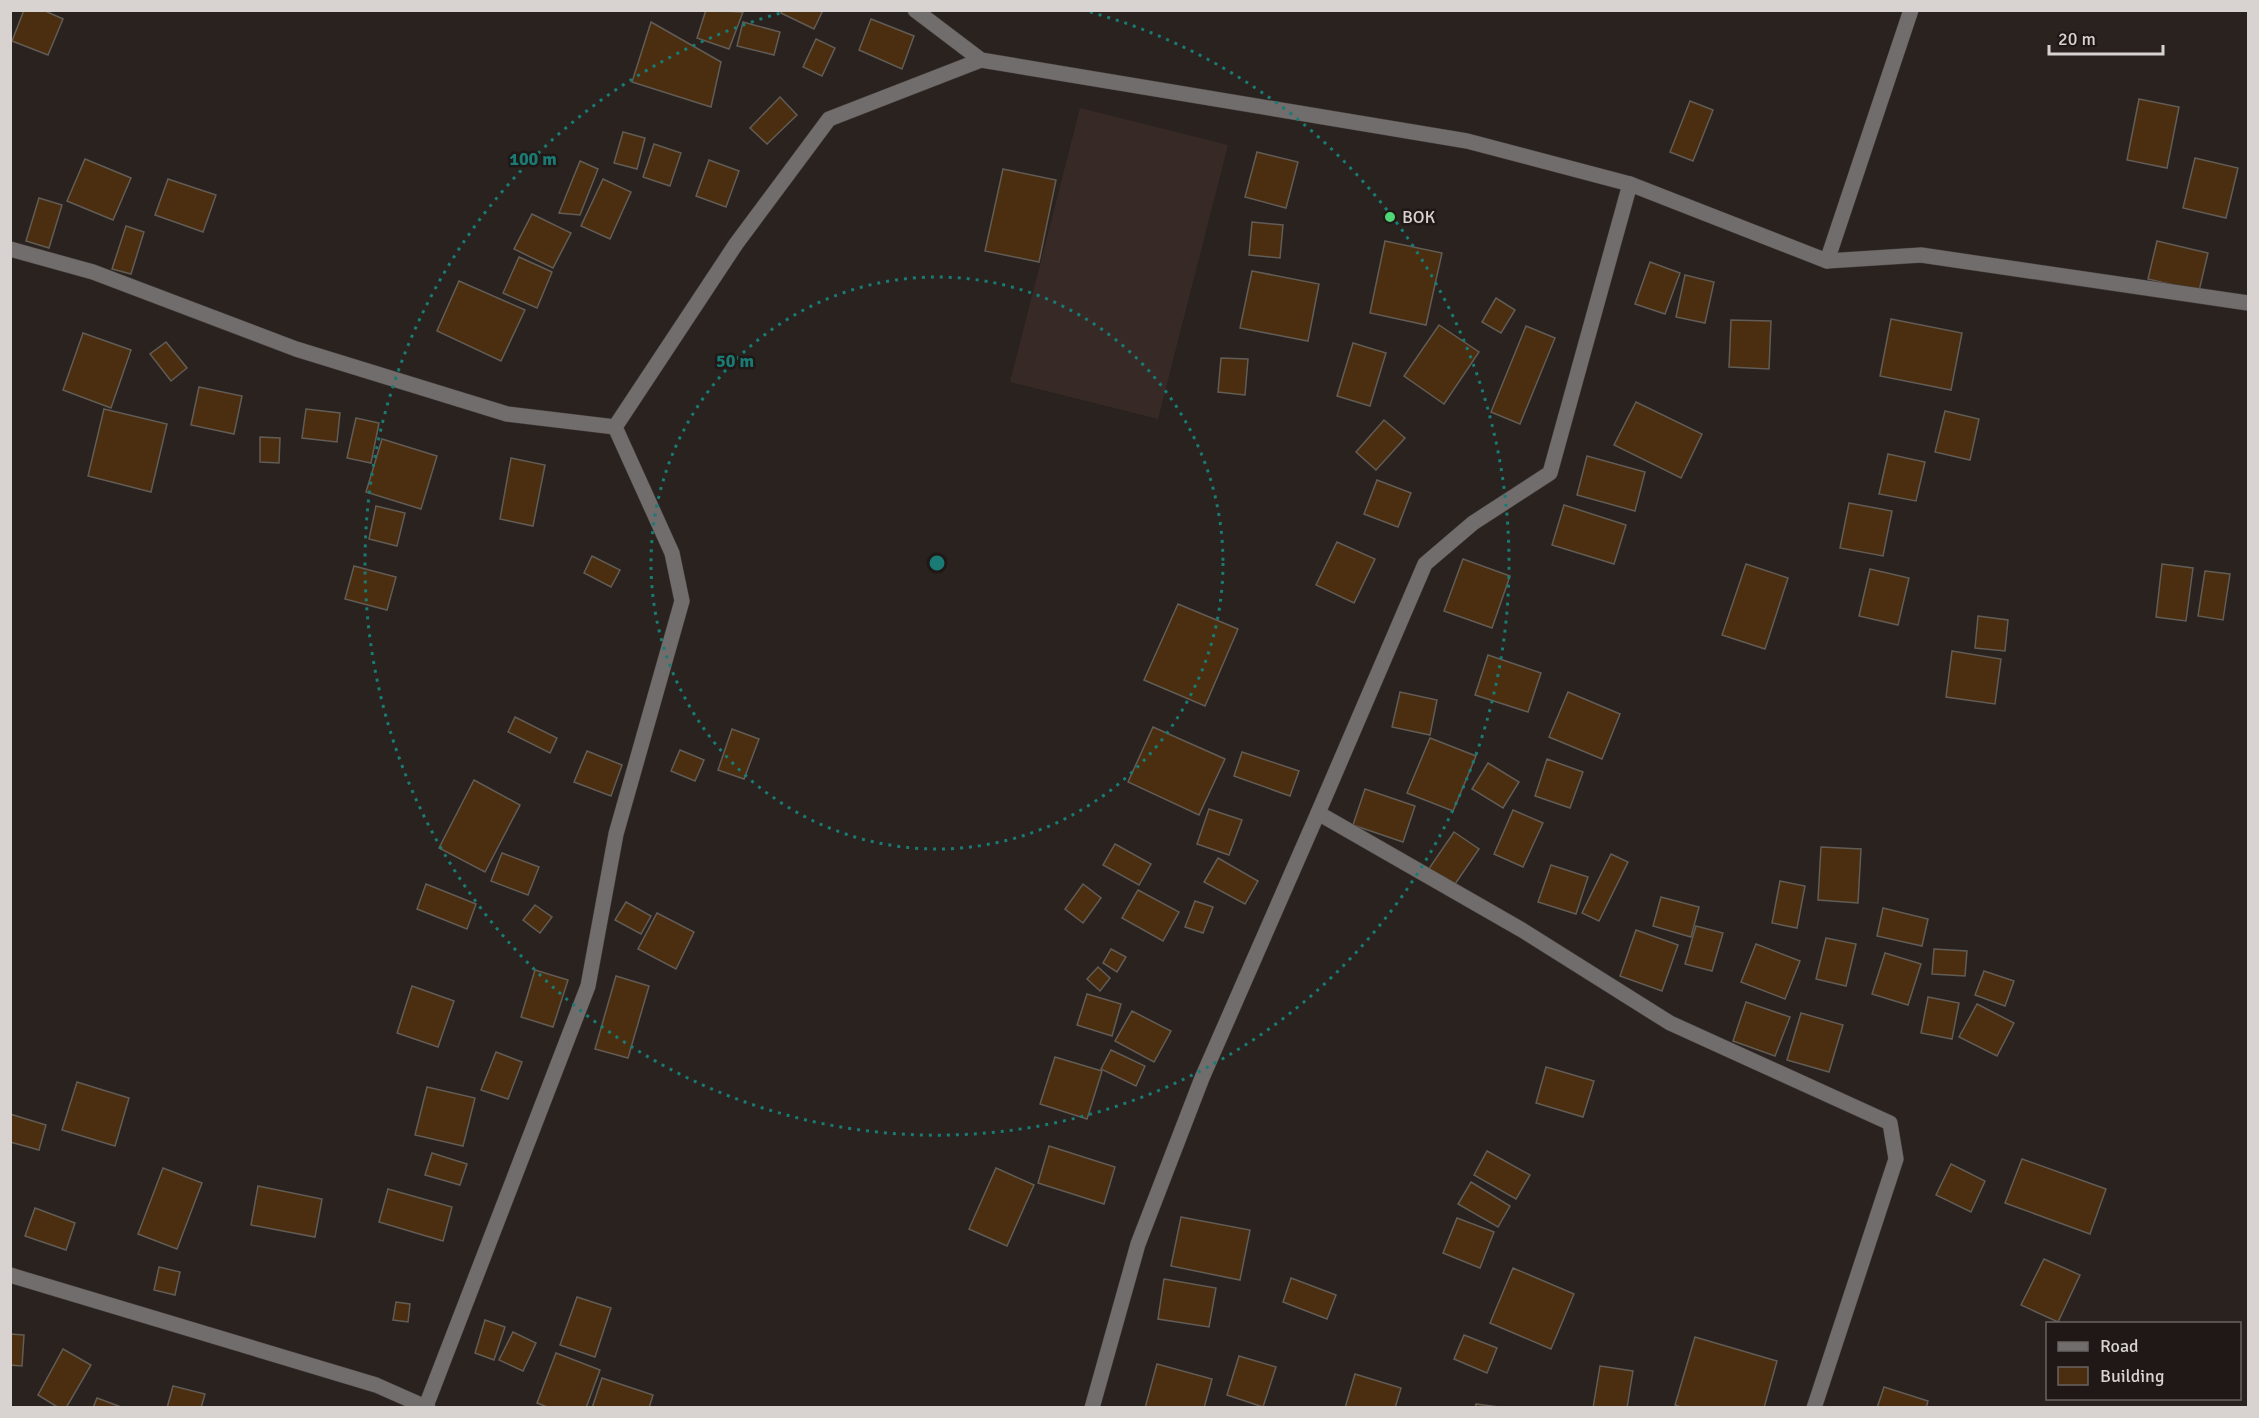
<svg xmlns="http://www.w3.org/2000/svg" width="2259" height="1418" viewBox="0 0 2259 1418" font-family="Signika,sans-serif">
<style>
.built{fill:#372a26}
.building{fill:#4a2e0f;stroke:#625c56;stroke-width:1.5}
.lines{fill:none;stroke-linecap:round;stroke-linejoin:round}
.minor-casing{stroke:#453e3b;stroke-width:16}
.minor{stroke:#716d6d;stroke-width:15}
.ring{fill:none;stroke:#197b73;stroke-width:3;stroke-dasharray:3 6}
.poi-dot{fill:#4fd675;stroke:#1f1816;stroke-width:2}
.labels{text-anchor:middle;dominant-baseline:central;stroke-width:5;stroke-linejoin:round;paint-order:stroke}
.poi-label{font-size:18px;fill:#d8d3d1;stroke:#1f1816;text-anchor:start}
.centre{fill:#197b73;stroke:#1f1816;stroke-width:3}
.ring-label{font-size:18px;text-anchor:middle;font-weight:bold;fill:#197b73;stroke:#1f1816;stroke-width:5;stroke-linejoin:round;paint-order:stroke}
</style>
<rect width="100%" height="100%" fill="#29221f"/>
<polygon class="built" points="1080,108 1228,145 1158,419 1010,382"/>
<g class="building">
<polygon points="24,10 43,10 63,19 48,55 12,41"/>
<polygon points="706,10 743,12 729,49 697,38"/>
<polygon points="782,10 823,10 814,29 781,13"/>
<polygon points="871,19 914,36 902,69 859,50"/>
<polygon points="651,22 721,62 711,107 632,82"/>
<polygon points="743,22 780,32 774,55 737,46"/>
<polygon points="816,39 835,48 822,76 803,67"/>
<polygon points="780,97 797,115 767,144 750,128"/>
<polygon points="2139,99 2179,107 2167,168 2127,160"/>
<polygon points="1690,101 1713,110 1693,161 1670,152"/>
<polygon points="623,132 645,138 637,169 614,163"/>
<polygon points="654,144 681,153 670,186 643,177"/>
<polygon points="1257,152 1298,162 1286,208 1245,197"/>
<polygon points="2195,158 2238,168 2226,218 2183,208"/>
<polygon points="85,159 131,178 113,220 67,201"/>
<polygon points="709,160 739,171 726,207 696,196"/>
<polygon points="580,161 598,169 580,215 559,213"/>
<polygon points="1003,169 1056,180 1039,262 985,251"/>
<polygon points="168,179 216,195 203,232 155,215"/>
<polygon points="603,179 631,192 610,239 581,226"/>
<polygon points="39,198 62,205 49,248 26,241"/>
<polygon points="532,214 571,233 553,268 514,249"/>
<polygon points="1252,222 1283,225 1280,258 1249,255"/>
<polygon points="126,226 144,232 131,274 112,269"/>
<polygon points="1385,241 1442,253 1426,325 1370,313"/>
<polygon points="2157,241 2208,253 2199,291 2148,279"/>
<polygon points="519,257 552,272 537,308 503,293"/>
<polygon points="1650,262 1680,273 1665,314 1635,304"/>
<polygon points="1252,271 1319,284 1308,341 1240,328"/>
<polygon points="1685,275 1714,282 1705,323 1676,317"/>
<polygon points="459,281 525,310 501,361 437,331"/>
<polygon points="1496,298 1515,310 1501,333 1482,322"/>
<polygon points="1891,319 1962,333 1951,390 1880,376"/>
<polygon points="1731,320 1771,321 1769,369 1729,367"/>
<polygon points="1439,325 1479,352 1444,404 1404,376"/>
<polygon points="1526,326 1555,338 1520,424 1491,412"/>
<polygon points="83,333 131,350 111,408 63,390"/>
<polygon points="166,342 187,368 171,381 150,354"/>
<polygon points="1353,343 1386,353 1370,406 1337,396"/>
<polygon points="1221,358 1248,359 1245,395 1218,392"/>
<polygon points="199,387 242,396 234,434 191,425"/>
<polygon points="1636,402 1702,434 1681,478 1614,445"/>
<polygon points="104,409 167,424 151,492 88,476"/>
<polygon points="306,409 340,413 337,442 302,438"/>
<polygon points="1945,411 1979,419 1970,460 1935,452"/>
<polygon points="356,418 379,423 371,463 347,458"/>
<polygon points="1384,420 1405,438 1376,470 1356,452"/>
<polygon points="260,437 280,438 279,463 260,462"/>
<polygon points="382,439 437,456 421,509 366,492"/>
<polygon points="1888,454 1925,462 1916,501 1879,494"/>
<polygon points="1587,456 1645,472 1635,511 1577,495"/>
<polygon points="511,458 545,465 533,526 500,519"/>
<polygon points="1377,480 1411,493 1398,527 1364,514"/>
<polygon points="1849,503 1892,511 1883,556 1840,548"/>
<polygon points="1564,505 1626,525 1614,564 1552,545"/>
<polygon points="376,506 405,513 397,546 369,539"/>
<polygon points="1337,542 1375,559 1354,603 1316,585"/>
<polygon points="592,556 620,570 611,587 584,573"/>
<polygon points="1463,559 1510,576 1492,628 1444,611"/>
<polygon points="1746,564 1788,578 1765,649 1722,635"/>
<polygon points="2162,564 2193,568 2186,621 2156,617"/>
<polygon points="354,566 396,577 387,610 345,599"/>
<polygon points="1870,569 1909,578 1898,625 1859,616"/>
<polygon points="2205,571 2230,574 2223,620 2198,616"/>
<polygon points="1178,604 1238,629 1205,706 1144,680"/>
<polygon points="1978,616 2008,620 2005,651 1975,648"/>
<polygon points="1952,651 2001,659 1995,704 1946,697"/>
<polygon points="1488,655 1541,673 1528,712 1475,695"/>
<polygon points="1400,692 1437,700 1430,735 1392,727"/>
<polygon points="1568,692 1620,714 1602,759 1549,737"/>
<polygon points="515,717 557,738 550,753 508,732"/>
<polygon points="1153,727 1225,759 1199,815 1128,782"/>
<polygon points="732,729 759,739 744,779 718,770"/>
<polygon points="1430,738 1476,756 1453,811 1407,793"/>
<polygon points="680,750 704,760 695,781 671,771"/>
<polygon points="587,751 622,765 611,796 574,782"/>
<polygon points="1242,752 1299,771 1290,796 1234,776"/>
<polygon points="1547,759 1583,772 1570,808 1535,796"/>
<polygon points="1488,763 1519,782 1503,808 1472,789"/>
<polygon points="474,780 520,805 485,872 439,848"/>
<polygon points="1365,789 1415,806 1403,842 1353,825"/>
<polygon points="1209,809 1242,820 1229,855 1197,844"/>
<polygon points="1513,810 1543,823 1523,867 1494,854"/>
<polygon points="1454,832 1479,849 1453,887 1428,870"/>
<polygon points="1115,844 1151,864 1139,885 1103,865"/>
<polygon points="1821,847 1861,849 1858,903 1818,900"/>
<polygon points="502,853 539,867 528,895 491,881"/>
<polygon points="1611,854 1628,862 1599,921 1582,913"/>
<polygon points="1218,858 1258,881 1245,904 1204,882"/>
<polygon points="1551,865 1588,877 1576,914 1538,902"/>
<polygon points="1780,881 1805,886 1797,928 1772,923"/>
<polygon points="426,884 476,904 467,929 417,909"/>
<polygon points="1083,884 1101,898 1083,923 1065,909"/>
<polygon points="1138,890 1179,912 1163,941 1122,918"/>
<polygon points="1661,897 1699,907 1691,937 1653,926"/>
<polygon points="1195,901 1213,907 1203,933 1185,927"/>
<polygon points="626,902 651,916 641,934 615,920"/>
<polygon points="535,905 552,917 540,933 523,920"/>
<polygon points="1883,908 1928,919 1922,946 1877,936"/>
<polygon points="657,913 694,932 676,969 638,949"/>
<polygon points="1696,926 1723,933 1712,971 1685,964"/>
<polygon points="1636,930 1678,945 1662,991 1620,976"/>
<polygon points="1826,938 1856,944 1846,986 1816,979"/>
<polygon points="1756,944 1800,961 1785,999 1741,982"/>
<polygon points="1111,949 1126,957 1117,972 1103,963"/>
<polygon points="1934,949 1967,951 1965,976 1932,974"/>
<polygon points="1885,953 1921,964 1908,1005 1872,994"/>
<polygon points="1098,967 1110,978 1100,991 1087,979"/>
<polygon points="535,970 568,980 553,1027 521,1017"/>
<polygon points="1984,971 2014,981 2005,1006 1975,995"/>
<polygon points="616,976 649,986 628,1058 595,1049"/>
<polygon points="412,986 454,1001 438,1047 397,1033"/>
<polygon points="1087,994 1121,1004 1112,1036 1077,1025"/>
<polygon points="1928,997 1959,1003 1952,1039 1921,1033"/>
<polygon points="1746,1002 1790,1017 1775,1056 1733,1041"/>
<polygon points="1977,1004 2014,1023 1997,1056 1959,1037"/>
<polygon points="1132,1011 1171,1031 1154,1062 1115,1041"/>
<polygon points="1801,1013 1843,1025 1829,1072 1787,1060"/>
<polygon points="1111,1050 1145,1066 1136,1086 1101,1069"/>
<polygon points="496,1052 522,1062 508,1099 481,1090"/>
<polygon points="1055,1057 1102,1071 1087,1119 1040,1104"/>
<polygon points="1546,1067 1594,1081 1583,1117 1536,1103"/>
<polygon points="77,1082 129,1098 115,1146 62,1130"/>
<polygon points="427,1087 475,1098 463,1146 415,1135"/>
<polygon points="10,1114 46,1125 39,1150 10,1142"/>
<polygon points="1049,1146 1115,1167 1104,1204 1038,1183"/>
<polygon points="1487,1151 1530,1175 1516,1199 1474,1175"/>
<polygon points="432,1153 467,1164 460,1185 425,1175"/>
<polygon points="2022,1159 2106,1189 2090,1234 2005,1203"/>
<polygon points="1951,1164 1985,1181 1971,1212 1936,1195"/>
<polygon points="163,1168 202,1183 177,1249 138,1234"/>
<polygon points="996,1168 1034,1185 1007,1246 969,1229"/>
<polygon points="1471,1182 1510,1206 1498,1227 1458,1204"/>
<polygon points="258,1186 322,1199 315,1237 251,1225"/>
<polygon points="388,1189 452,1207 443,1241 379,1222"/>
<polygon points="35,1208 75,1223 66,1250 25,1236"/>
<polygon points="1181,1217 1250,1230 1240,1280 1171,1266"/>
<polygon points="1457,1218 1494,1232 1480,1268 1443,1253"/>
<polygon points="2044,1259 2080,1275 2058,1322 2021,1305"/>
<polygon points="159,1267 180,1272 175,1295 154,1290"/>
<polygon points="1513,1268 1574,1294 1551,1349 1490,1323"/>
<polygon points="1291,1278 1336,1295 1327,1319 1283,1302"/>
<polygon points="1164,1279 1216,1288 1209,1327 1158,1319"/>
<polygon points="577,1297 611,1308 595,1357 560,1345"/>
<polygon points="396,1302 410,1304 408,1322 393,1320"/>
<polygon points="485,1320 505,1327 494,1360 475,1353"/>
<polygon points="513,1332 536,1343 523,1371 499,1360"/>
<polygon points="10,1334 24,1335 22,1366 10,1365"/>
<polygon points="1464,1335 1497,1348 1487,1373 1454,1359"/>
<polygon points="1695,1337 1777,1361 1764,1408 1684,1408 1675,1405"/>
<polygon points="63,1349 91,1365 66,1408 59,1408 38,1395"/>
<polygon points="556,1353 600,1370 586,1408 550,1408 537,1403"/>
<polygon points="1239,1356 1276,1367 1263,1407 1227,1395"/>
<polygon points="1157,1364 1212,1379 1204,1408 1145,1408"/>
<polygon points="1600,1366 1633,1371 1627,1408 1593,1408"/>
<polygon points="1355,1374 1401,1388 1395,1408 1345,1408"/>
<polygon points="602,1378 653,1395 649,1408 592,1408"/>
<polygon points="173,1386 205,1394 201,1408 167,1408"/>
<polygon points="1884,1387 1928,1401 1926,1408 1877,1408"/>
<polygon points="97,1398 124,1408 93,1408"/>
<polygon points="1476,1404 1507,1408 1475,1408"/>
</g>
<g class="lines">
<g class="minor-casing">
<g id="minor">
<polyline points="915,10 981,60 1467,141 1630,184 1827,261 1921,255 2248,303"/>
<polyline points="1630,184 1550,473 1473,523 1425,564 1318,813 1522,930 1670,1023 1890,1123 1896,1159 1814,1408"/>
<polyline points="10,249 93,272 296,349 507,414 615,427 736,244 829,119 981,60"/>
<polyline points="1827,261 1911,10"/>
<polyline points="10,1275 376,1385 428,1408"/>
<polyline points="426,1406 588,986 616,834 682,601 672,553 615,427"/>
<polyline points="1092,1408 1138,1244 1202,1078 1318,813"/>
</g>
</g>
<use href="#minor" class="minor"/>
</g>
<g class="ring">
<circle cx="937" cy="563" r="286"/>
<path d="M1090 12A572 572 0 1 1 784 12"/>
</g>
<circle class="poi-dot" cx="1390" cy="217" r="6"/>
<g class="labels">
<g class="poi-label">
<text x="1402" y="217">BOK</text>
</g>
</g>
<circle cx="937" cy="563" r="9" class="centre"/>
<g class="ring-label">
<text x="533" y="165">100 m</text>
<text x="735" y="367">50 m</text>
</g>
<rect width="2259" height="1418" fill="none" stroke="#d8d3d1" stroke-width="24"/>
<rect x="2046" y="1322" width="195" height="78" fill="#1f1816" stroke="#696361" stroke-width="1.5"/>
<rect x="2058" y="1342" width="30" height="9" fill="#716d6d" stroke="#696361" stroke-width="1.5"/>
<text x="2100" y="1352" font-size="18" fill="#d8d3d1">Road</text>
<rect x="2058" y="1367" width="30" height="18" fill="#4a2e0f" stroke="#696361" stroke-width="1.5"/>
<text x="2100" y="1382" font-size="18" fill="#d8d3d1">Building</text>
<path d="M2049 45v9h114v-9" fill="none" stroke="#d8d3d1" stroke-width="3"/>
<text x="2058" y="45" font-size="18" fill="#d8d3d1" stroke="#1f1816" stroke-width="4.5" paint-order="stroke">20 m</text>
</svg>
